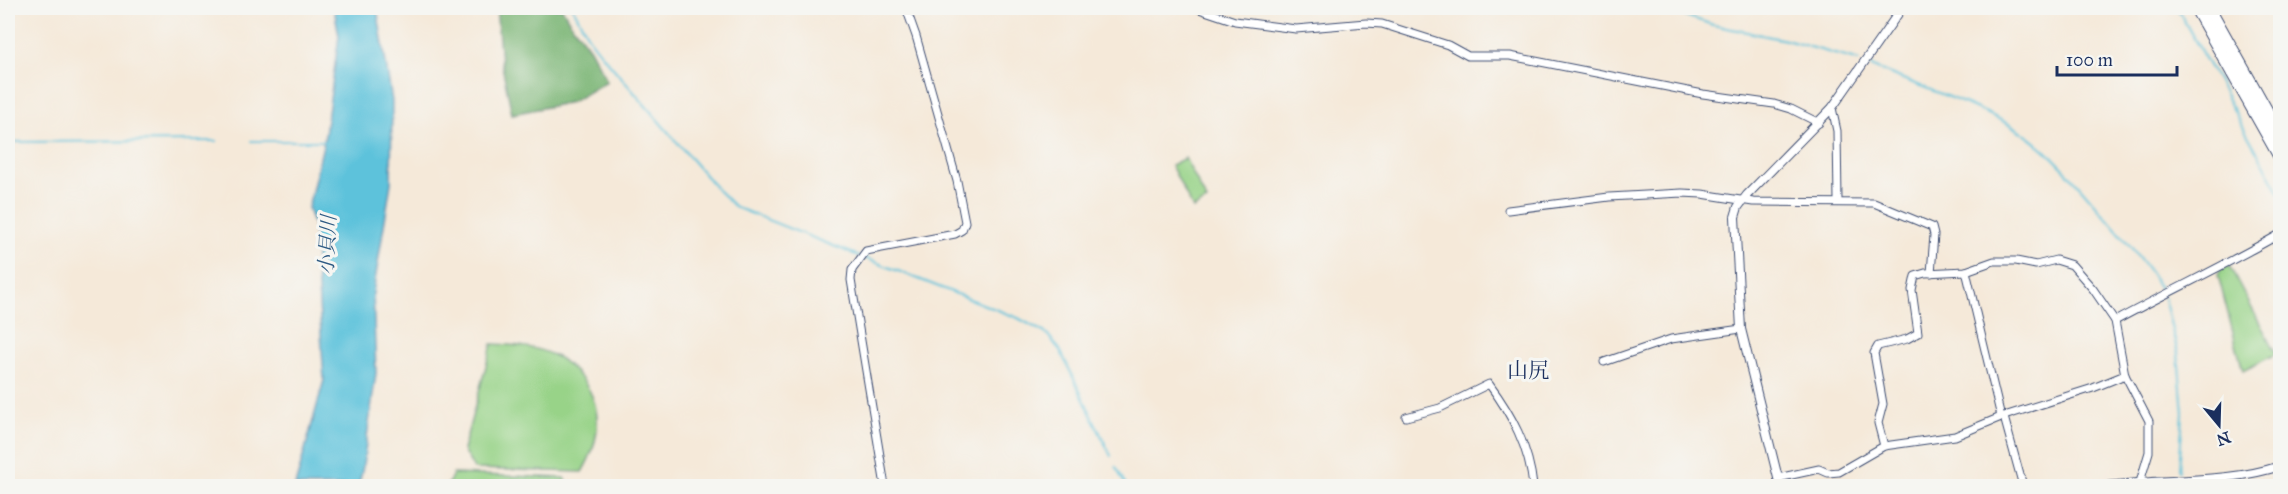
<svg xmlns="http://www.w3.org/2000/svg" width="2288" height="494" viewBox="0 0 2288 494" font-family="'IM FELL Great Primer','Noto Serif JP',serif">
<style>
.green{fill:#98d388;stroke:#5a8173;stroke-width:1.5}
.forest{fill:#7ab574;stroke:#4a7269;stroke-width:1.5}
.water{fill:#5dc2db;stroke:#3c789c;stroke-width:1.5}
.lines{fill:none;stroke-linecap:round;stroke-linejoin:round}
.stream{stroke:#5dc2db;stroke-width:2}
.minor-casing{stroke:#3c4b70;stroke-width:9}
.tertiary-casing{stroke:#3c4b70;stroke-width:10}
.trunk-casing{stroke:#3c4b70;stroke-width:14}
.minor{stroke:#fff;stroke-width:7}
.tertiary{stroke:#fff;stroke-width:8}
.trunk{stroke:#fff;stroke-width:12}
.labels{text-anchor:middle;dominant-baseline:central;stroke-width:6;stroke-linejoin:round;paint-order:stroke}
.water-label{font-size:20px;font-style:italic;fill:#2f5b84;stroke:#f6f6f2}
.quarter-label{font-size:21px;fill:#1b2f5e;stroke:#f6f6f2}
</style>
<rect width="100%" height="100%" fill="#f6f6f2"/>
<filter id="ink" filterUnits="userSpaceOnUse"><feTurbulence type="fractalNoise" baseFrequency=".0167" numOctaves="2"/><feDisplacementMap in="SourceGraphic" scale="12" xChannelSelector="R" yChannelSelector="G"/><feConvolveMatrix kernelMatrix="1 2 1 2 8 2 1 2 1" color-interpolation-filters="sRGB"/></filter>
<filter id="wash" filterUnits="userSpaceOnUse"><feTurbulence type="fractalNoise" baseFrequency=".008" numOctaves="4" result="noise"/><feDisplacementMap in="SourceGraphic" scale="24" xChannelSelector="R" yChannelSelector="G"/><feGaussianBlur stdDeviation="1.35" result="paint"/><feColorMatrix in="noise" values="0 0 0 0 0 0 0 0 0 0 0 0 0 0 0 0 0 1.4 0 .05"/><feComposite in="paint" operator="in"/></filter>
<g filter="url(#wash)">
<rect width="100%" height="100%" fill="#f5e9d9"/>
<g class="green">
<polygon points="1185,158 1207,201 1193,209 1171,165"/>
<polygon points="2229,265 2276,354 2243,371 2218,275 2221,269"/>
<path d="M492,344C514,345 535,346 555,356C561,358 566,363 570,367C604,396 604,435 582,472L474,469L463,450Z"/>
<polygon points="453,474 564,478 569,486 447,486"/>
</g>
<polygon class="forest" points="496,8 562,8 570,22 590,49 607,81 572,102 512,114 501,61"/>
<polygon class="water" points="334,8 377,8 392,101 391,183 373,293 376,373 362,472 358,486 295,486 324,380 314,227 308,208 324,141 339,36"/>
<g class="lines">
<g class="stream">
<polyline points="573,8 589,38 602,55 717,189 735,207 859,256"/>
<polyline points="1642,8 1680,14 1713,25 1786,40 1859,61"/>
<polyline points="2177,8 2280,193"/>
<path d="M1871,66C1917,86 1966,101 2010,125C2047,145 2073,179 2100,210C2122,236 2144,261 2161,290"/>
<polyline points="251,141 325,141"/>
<polyline points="8,142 217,141"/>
<polyline points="865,258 1018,318 1047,334 1060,350 1111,456"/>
<polyline points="2164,298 2178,353 2183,413 2179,471"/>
<polyline points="1116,467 1126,486"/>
</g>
</g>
</g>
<g filter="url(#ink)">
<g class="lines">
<g class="minor-casing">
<g id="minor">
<polyline points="1196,8 1235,21 1296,29 1366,23 1382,24 1448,45 1468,56 1510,56 1703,94 1774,104 1791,109 1819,123"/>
<polyline points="1832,108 1837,131 1838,201"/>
<polyline points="1508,210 1609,197 1682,193 1702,194 1753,202 1874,203 1932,227 1934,235 1931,273"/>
<polyline points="1966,271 2001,417"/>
<path d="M2115,321C2170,291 2226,265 2280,234"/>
<polyline points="1604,362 1671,339 1741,329"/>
<path d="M1406,417L1440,408L1489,384C1512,415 1529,447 1533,486"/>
<polyline points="2004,417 2023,486"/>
<polyline points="1884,446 1878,423 1883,404 1874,353 1878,346 1907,339 1918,333 1912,290 1915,276 1925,273 1966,271 1994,261 2016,261 2036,265 2056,260 2072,265 2093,289 2115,321 2125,375 2149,421 2149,452 2140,482"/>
<polyline points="1778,478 1819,469 1828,473 1839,472 1884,446 1955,436 2001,417 2093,388 2125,375"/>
<polyline points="885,486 851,280 852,270 866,251 955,234 962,230 965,222 957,181 916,36 906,8"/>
</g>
</g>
<g class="tertiary-casing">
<g id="tertiary">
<polyline points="1780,486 1741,329 1735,217 1738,207 1747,195 1832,108 1902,8"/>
<path d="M2108,486C2165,478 2226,484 2280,466"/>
</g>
</g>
<g class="trunk-casing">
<g id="trunk">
<polyline points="2196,8 2280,157"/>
<polyline points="2209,8 2280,135"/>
</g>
</g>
<use href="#minor" class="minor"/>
<use href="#tertiary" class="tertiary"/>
<use href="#trunk" class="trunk"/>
</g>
</g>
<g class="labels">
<g class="water-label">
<text transform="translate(327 245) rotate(-87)">小貝川</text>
</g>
<g class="quarter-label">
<text x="1528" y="370">山尻</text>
</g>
</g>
<rect width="2288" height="494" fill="none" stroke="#f6f6f2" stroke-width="30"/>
<g transform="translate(2219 425) rotate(161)" stroke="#f6f6f2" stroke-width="4.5" paint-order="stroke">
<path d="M0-4.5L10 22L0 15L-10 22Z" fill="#1b2f5e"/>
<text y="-9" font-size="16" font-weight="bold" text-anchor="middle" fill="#1b2f5e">N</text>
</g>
<path d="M2057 66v9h120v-9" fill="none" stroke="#1b2f5e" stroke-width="3"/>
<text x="2066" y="66" font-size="18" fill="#1b2f5e" stroke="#f6f6f2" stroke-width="4.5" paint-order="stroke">100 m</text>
</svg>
